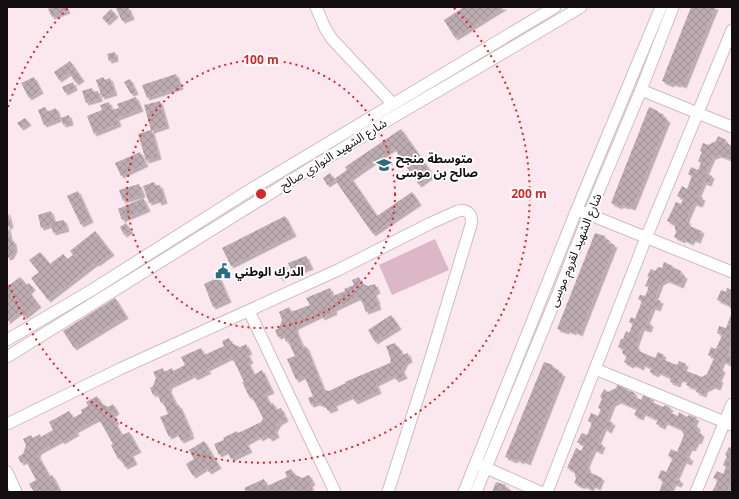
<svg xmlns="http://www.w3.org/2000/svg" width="739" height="499" viewBox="0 0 739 499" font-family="'Open Sans','Noto Sans Arabic',sans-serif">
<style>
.pitch{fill:#dcb8c7}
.building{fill:url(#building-cross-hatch);filter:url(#shadow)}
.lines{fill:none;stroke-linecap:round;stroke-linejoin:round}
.minor-casing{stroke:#cfbdc4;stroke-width:13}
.minor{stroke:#fff;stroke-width:11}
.ring{fill:none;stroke:#d62828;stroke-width:2;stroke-dasharray:2 4}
.labels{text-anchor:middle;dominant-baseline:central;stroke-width:4;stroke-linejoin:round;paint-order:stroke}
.street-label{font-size:12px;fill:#140e10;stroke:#fff}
.poi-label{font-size:12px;font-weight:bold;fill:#140e10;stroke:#fff;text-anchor:start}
.centre{fill:#d62828;stroke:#fff;stroke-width:2}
.ring-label{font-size:12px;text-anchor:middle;font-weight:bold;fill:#d62828;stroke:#fff;stroke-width:4;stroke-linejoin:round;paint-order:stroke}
</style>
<defs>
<pattern id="building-cross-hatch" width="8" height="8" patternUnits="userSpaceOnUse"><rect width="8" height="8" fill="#bdabb2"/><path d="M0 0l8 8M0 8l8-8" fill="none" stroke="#a29298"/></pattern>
<filter id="shadow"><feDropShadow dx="2.5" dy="2.5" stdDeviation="0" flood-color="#0004"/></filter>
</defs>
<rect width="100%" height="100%" fill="#fbe8ef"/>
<polygon class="pitch" points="435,239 449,270 392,295 379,265"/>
<g class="building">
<polygon points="52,7 66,7 68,11 52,17 48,9"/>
<polygon points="118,7 128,7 132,17 122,21 116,8"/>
<polygon points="464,7 505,7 455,38 444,20"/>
<polygon points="691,7 716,7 684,86 679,84 678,85 672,83 671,85 662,81"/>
<polygon points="111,9 116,15 107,23 102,18"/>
<polygon points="115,52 116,59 109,61 107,54"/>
<polygon points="70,61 82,79 76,83 69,73 59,80 54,72"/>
<polygon points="176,74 181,87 147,98 142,85"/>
<polygon points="34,77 41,91 29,98 21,83"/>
<polygon points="103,77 105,80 110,78 115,93 102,97 96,80"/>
<polygon points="130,79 136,92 131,94 124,82"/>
<polygon points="73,82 75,88 65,93 62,87"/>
<polygon points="92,88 93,92 98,91 100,99 86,103 82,91"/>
<polygon points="136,97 141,109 117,118 119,124 94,134 87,116 102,110 100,105 109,102 112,110 119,108 117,104"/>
<polygon points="160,101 167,126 152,131 159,157 146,161 138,134 151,130 144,105"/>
<polygon points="45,107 47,112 56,108 60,119 44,125 38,110"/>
<polygon points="649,107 658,111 658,112 664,115 663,117 668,120 633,208 628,206 627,207 621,205 620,207 611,203"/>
<polygon points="69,115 71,123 63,125 61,118"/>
<polygon points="25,118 29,123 21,128 17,123"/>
<polygon points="401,129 433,175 419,185 394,148 351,178 377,216 412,192 419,203 373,234 335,180 327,185 323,178 330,173 334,179 347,170 345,167"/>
<polygon points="718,136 726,140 725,142 732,146 732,160 719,155 713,157 706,173 712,176 709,184 704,182 698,196 703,198 700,205 694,203 687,219 689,226 702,231 698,241 693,239 691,243 683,239 683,241 674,237 676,232 674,224 667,221 676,202 681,204 683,199 677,196 682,186 687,189 692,176 688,174 691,167 698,170 701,163 698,161 702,152 700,151 703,143 708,145 716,141"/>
<polygon points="140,152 146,164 121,176 115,163"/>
<polygon points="154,182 156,186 160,185 165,201 159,203 158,200 149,203 143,186"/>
<polygon points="139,184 143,195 123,201 119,190"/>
<polygon points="78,191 91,220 81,225 67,196"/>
<polygon points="143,198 148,209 122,220 118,209"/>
<polygon points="7,210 11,225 8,227 10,238 14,242 15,249 11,257 7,258"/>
<polygon points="51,211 54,222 64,220 67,229 53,233 51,225 41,228 38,215"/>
<polygon points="285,216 294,234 231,266 222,248"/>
<polygon points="126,223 131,231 124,235 120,227"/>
<polygon points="95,231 112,253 97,264 96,263 48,300 31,278 39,272 29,260 40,252 50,264 63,254 67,259 65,261 73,255 74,256 70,251"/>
<polygon points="595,233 605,236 604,238 610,241 609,243 615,245 580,334 574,331 574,333 567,330 567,332 557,329"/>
<polygon points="306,256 311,267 293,274 288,263"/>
<polygon points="664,262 673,266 672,267 681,271 680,274 685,276 681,286 667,280 661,283 655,299 661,301 658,309 653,307 647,322 651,324 649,330 642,328 636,345 639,351 655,358 658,352 664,355 662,359 677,365 679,361 686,364 684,370 702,377 707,374 714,358 708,355 711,347 716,349 722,335 717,333 719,326 726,328 732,312 732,345 728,354 732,356 732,358 729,364 723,361 720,368 723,370 719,379 721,380 718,388 713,386 705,390 704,395 696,392 697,389 686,385 688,382 680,379 678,385 670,382 671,378 658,372 656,375 650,372 651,368 642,364 642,368 633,364 631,366 624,362 627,356 623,354 622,352 624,349 618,347 621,339 623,339 626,331 629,333 633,324 629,322 631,317 635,319 642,301 638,299 640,295 645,296 649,287 645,286 649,277 647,276 651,269 655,271 658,267 662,268"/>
<polygon points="287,267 290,274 281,279 278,272"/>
<polygon points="20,277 27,285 29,283 33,288 29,292 39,305 24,317 20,312 7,322 7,287"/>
<polygon points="219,277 229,300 213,307 204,284"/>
<polygon points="359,277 361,283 368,286 375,284 378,291 374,293 378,302 377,302 379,307 366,312 361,299 357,298 334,309 335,312 322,318 321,315 296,327 296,331 303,347 306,346 324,390 329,391 346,383 345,382 390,363 391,360 386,346 395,343 397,347 399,347 402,355 408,353 410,360 406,362 402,370 405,376 396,380 394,375 376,384 379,391 355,402 352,396 334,404 336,408 328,411 325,406 317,403 311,405 308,398 313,396 304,376 296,380 287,359 295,356 288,341 286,342 284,335 278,337 275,330 279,328 282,320 279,312 289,307 291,312 310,305 306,298 330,288 333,296 345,291 344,289 354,285 352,280"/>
<polygon points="727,288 732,290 732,312 729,305 717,300 721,290 726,292"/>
<polygon points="115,298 126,316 74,348 63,331"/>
<polygon points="391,315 399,327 375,342 368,330"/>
<polygon points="229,338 231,343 240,347 246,344 250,352 247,353 251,361 248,362 254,375 262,370 272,391 265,394 270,404 273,403 276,410 281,408 286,419 279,423 275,430 277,435 270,439 267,435 260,439 259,436 246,443 250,450 231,459 227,451 219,455 214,444 224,440 223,438 237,431 238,433 261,422 263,418 252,397 250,398 242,382 244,382 233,359 229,358 207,369 209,371 195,378 193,375 170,386 169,390 177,406 179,405 191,432 190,433 192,436 181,441 177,433 169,437 160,417 168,414 163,402 161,403 157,393 153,395 150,388 153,386 156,378 153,372 163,368 164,372 172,368 173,371 185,365 181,357 201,348 204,355 224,346 222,341"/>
<polygon points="544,362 553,365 552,367 559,370 558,372 563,374 528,463 522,460 522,462 516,459 515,461 505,457"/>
<polygon points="618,383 626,386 625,389 635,393 634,396 641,400 644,394 652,398 650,401 663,407 665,405 671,408 669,412 678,416 679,412 687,417 689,415 697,418 694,424 697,426 698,429 696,431 702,434 699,442 697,441 693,449 690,448 686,457 691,458 689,463 684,461 676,479 681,481 679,485 674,483 670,492 659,492 663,481 658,478 661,470 666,472 673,458 668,456 671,449 677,452 684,435 681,429 665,422 663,427 656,424 658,420 643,413 641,418 634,415 637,409 619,401 613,404 607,420 613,423 609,431 604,428 598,443 603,445 600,452 594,449 587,465 589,472 602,478 598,488 593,485 591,489 583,485 583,487 574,483 576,479 574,471 567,468 576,448 581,451 584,446 577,442 582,433 587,435 592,423 588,421 591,413 598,416 601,409 598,408 602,398 600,397 604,389 608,392 616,388"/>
<polygon points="97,396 101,403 108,407 113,404 117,412 113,414 117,422 115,423 122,435 129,432 139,450 131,454 135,462 125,467 120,458 118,459 111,445 113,444 100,421 97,419 75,431 77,433 62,442 61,440 39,452 38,456 50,477 52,475 59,489 57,490 58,492 34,492 29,484 36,480 26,461 21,463 18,457 23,454 26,445 23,439 31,435 33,438 40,434 41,437 53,430 49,422 69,411 73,418 82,413 81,410 88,406 86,402"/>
<polygon points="204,441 219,466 209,472 206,468 193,476 186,464 194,459 189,450"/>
<polygon points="729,447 732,448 732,487 729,486 727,492 712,492 718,480 713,478 717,471 723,474 726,467 723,465 727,456 725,455"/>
<polygon points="291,469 294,474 302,478 309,475 313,483 310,484 313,492 296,492 295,490 291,489 285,492 246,492 244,488 264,479 267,486 287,477 285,472"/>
<polygon points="496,482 506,485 505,487 511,490 510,492 492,492"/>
</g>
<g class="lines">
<g class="minor-casing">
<g id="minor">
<polyline points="316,7 325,28 332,39 393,104"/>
<polyline points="641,90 732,127"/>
<polyline points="583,212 732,272"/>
<polyline points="249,311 335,492"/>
<polyline points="7,340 92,290 253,188 555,7"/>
<polyline points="7,357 390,119 486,63 581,7"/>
<polyline points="595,369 732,425"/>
<path d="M7,424L122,368L338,270L431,223L458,211C468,209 473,215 471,225L431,357L388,492"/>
<polyline points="480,465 540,492"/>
<polyline points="7,472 16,492"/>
<polyline points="464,492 577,209 661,7"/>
<polyline points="476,492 559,291 589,214 641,90 673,7"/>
<polyline points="547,492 646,238 732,30"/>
<polyline points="696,492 732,404"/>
</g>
</g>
<use href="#minor" class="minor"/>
</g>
<g class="ring">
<circle cx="261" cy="194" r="134"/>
<path d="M8 107A268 268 0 0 1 68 8M454 8A268 268 0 1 1 8 281"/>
</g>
<defs>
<g id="school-bare" transform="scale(1.2)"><path d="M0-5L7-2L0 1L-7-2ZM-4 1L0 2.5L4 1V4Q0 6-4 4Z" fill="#2b6c80" stroke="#fff" stroke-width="2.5" paint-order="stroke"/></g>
<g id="civic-bare" transform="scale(1.2)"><path d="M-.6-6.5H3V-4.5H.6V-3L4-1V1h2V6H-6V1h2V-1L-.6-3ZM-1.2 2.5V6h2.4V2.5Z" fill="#2b6c80" stroke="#fff" stroke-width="2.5" paint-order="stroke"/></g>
</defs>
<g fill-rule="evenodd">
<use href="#school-bare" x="384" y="165"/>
<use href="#civic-bare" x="223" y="271"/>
</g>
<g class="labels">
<g class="street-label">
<text transform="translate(333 154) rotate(-32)">شارع الشهيد النواري صالح</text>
<text transform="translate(575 250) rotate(-68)">شارع الشهيد لقروم موسى</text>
</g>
<g class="poi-label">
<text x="396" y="158">متوسطة منجح<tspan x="396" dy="14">صالح بن موسى</tspan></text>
<text x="235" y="271">الدرك الوطني</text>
</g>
</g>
<circle cx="261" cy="194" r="6" class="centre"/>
<g class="ring-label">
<text x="261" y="64">100 m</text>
<text x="529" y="198">200 m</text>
</g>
<rect width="739" height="499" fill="none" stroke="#140e10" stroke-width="16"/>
</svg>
